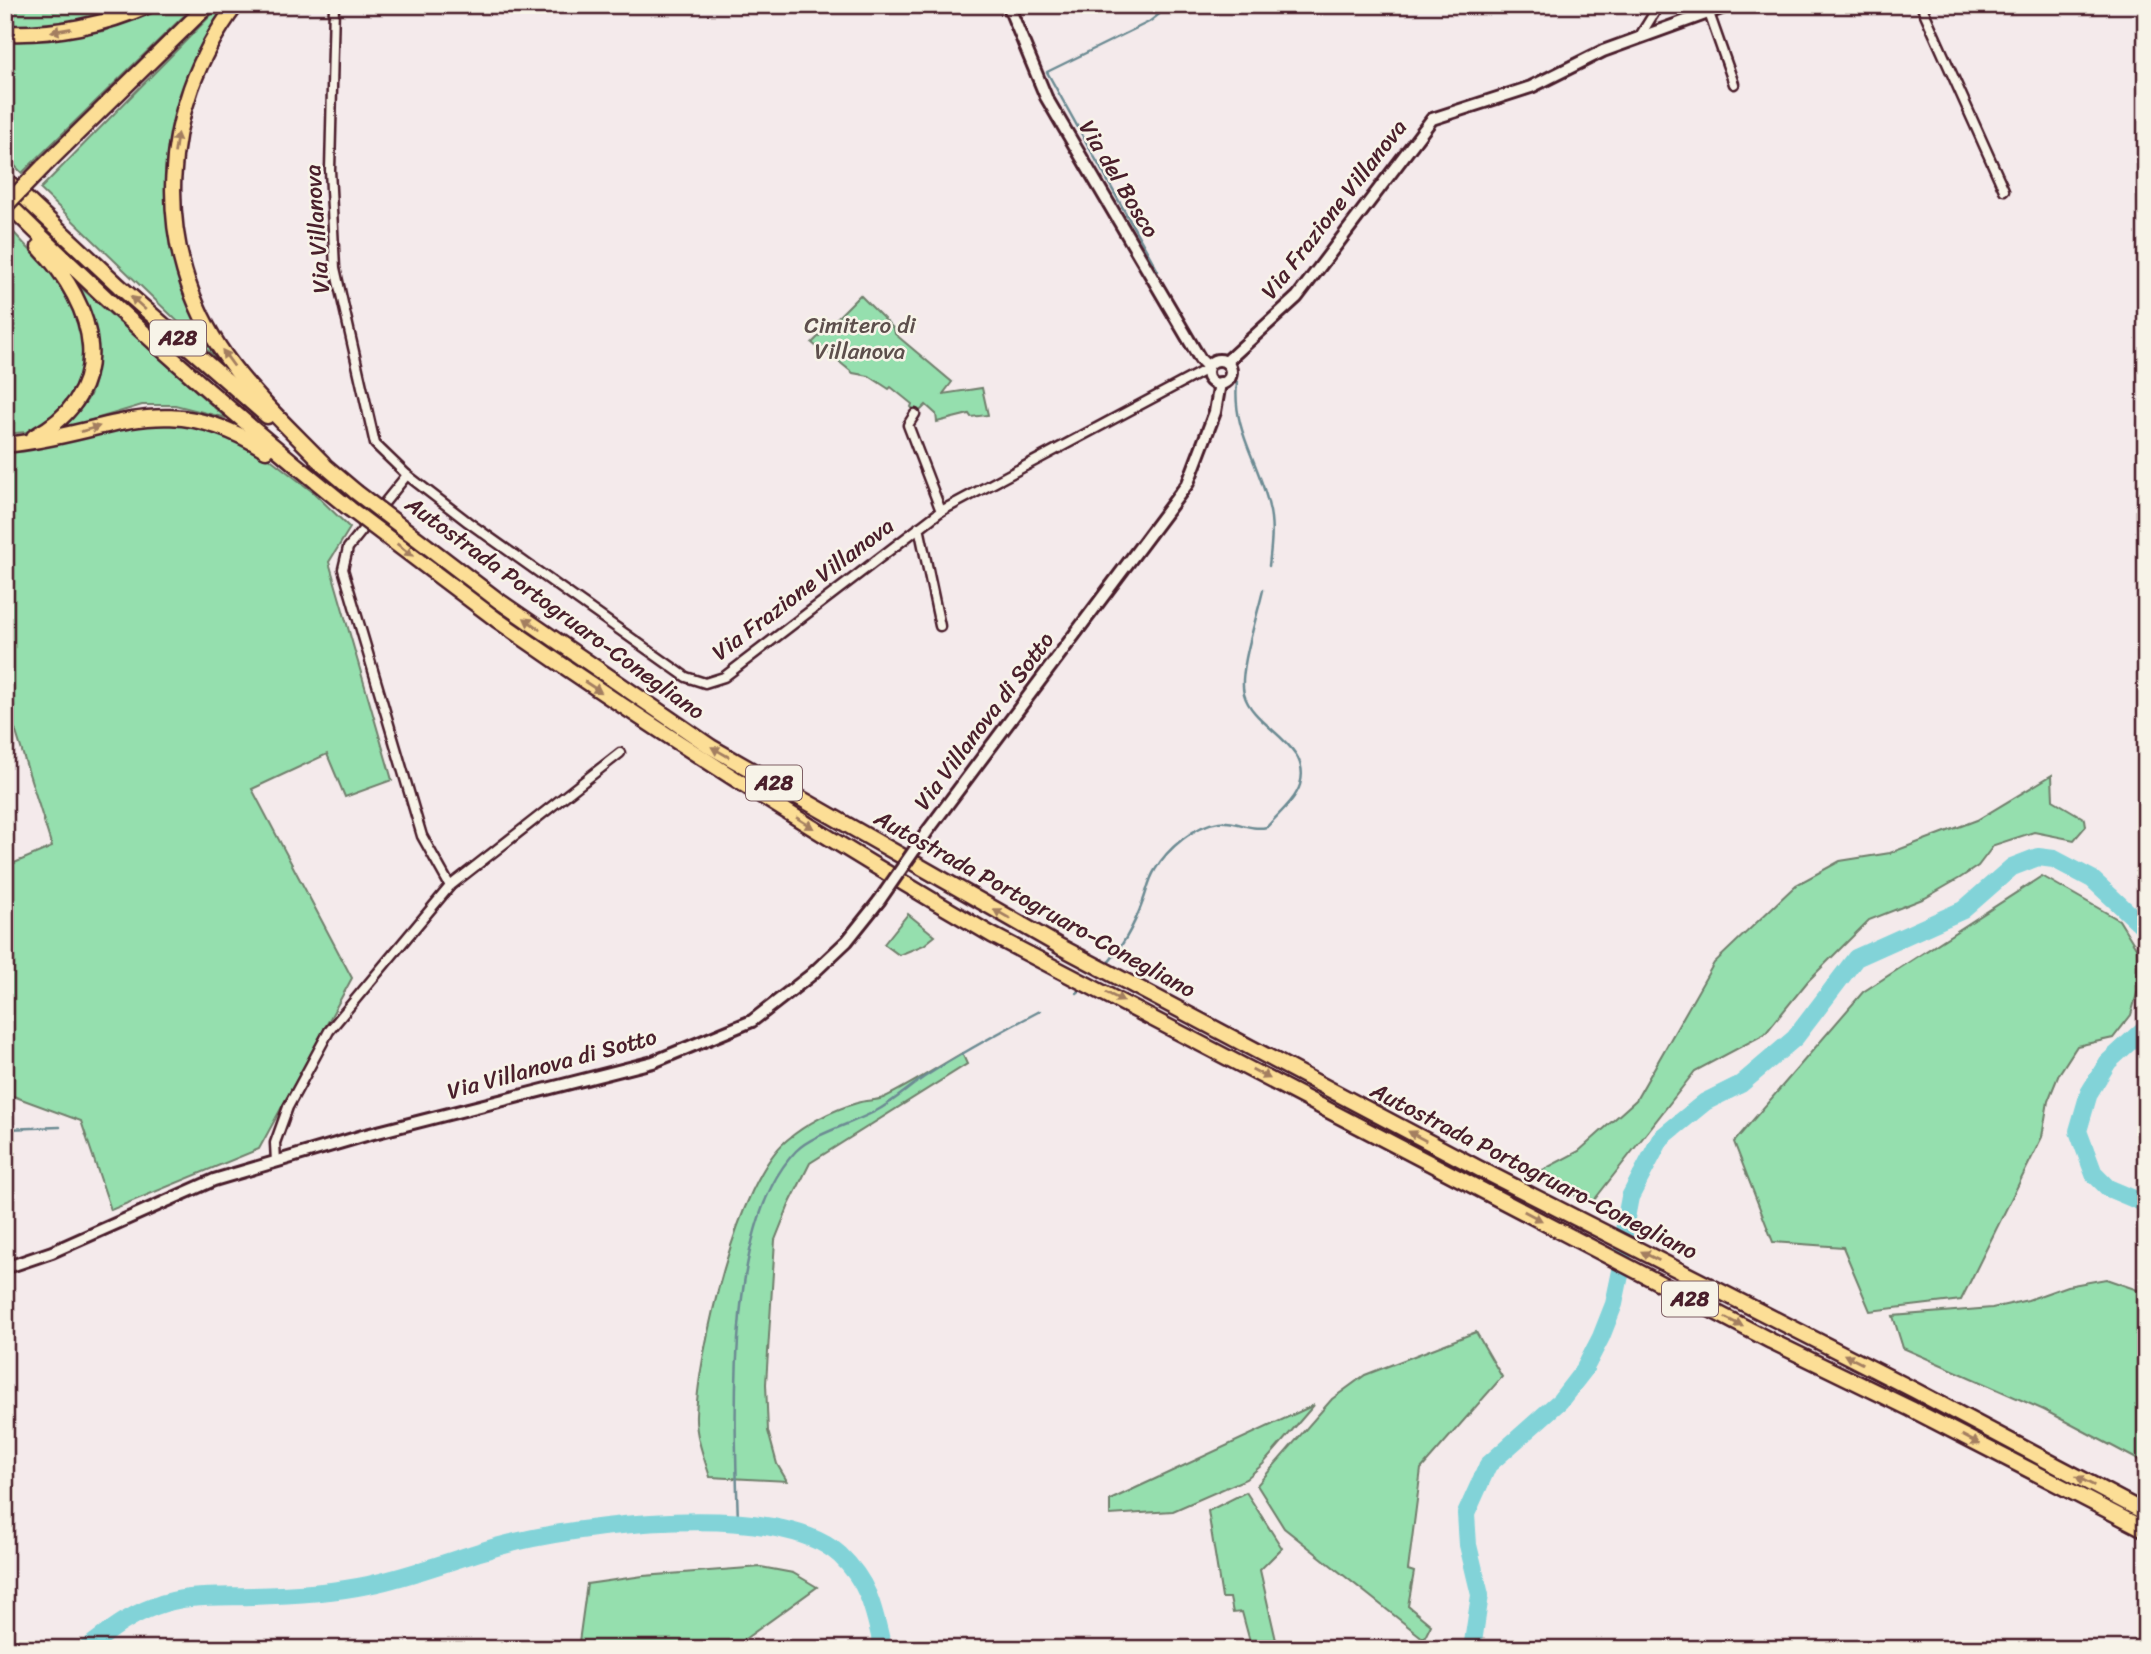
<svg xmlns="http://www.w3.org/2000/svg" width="2151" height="1654" viewBox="0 0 2151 1654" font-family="Sriracha,sans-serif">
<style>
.green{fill:#95dfae;stroke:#707f6c;stroke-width:2}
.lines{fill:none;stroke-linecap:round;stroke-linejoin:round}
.stream{stroke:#6c8b93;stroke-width:2.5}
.river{stroke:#82d3d8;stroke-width:18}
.street-casing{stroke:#4a1f2b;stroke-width:13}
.secondary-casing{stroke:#4a1f2b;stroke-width:16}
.highway-casing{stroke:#4a1f2b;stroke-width:19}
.street{stroke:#f7f3e8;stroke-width:8}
.secondary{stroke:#f7f3e8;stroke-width:10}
.highway{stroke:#fcde96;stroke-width:14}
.secondary-bridge-casing{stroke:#4a1f2b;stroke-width:16;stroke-linecap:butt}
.highway-bridge-casing{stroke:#4a1f2b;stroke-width:19;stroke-linecap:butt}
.secondary-bridge{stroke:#f7f3e8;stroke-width:10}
.highway-bridge{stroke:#fcde96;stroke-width:14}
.oneway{fill:#a37e60}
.labels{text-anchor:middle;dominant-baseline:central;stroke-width:5;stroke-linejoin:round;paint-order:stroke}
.shield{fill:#f7f3e8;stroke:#7e5f64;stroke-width:2}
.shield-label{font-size:21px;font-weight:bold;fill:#4a1f2b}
.street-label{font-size:23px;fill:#4a1f2b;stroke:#f7f3e8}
.park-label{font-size:23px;fill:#5d4f4c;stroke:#f7f3e8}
</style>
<rect width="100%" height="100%" fill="#f4eaeb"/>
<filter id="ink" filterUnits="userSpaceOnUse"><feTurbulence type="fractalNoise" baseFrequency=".0143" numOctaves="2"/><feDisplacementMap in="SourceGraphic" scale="14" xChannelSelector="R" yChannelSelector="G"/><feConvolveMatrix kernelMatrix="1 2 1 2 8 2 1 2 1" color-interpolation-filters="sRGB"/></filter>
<g filter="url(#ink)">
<g class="green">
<path d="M5,5H126C87,20 47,29 5,25Z"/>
<polygon points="167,5 195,5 22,173 5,156 5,39 40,39 104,31"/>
<polygon points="221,5 227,5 187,77 168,150 169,218 226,368 40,189"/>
<polygon points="5,223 65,288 84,337 83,372 65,407 26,432 5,434"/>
<path d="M77,284L226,418L175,405H142L62,429C71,419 84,407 90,395C106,358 92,317 77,284Z"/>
<polygon points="860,295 894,329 895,334 952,382 943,394 982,388 988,415 971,417 969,414 937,422 936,414 926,405 918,413 911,407 912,404 891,387 889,389 869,376 853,373 820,346 818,348 812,343"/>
<polygon points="139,422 212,426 264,454 313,492 350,528 329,562 392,780 345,797 327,754 252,789 352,978 259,1149 111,1210 81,1121 5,1093 5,867 52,847 15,729 5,717 5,451 34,448"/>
<polygon points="2052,775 2053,800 2085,819 2086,826 2074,840 2034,832 1994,845 1978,866 1960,878 1925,898 1869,920 1808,981 1765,1034 1695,1071 1591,1204 1535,1174 1579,1151 1636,1100 1714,963 1796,885 1840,861 1890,853 1977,820"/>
<polygon points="2042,876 2119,920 2137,949 2138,990 2131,1015 2113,1038 2077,1046 2059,1074 2048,1101 2042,1137 1961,1300 1870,1311 1843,1247 1773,1242 1734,1142 1863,992"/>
<polygon points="908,914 935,936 924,945 899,955 884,944"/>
<path d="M962,1053L967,1064L810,1163L789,1205L775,1240L766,1384L768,1431L777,1464L787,1481L710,1477C704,1458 695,1435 696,1415C699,1351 737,1181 787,1140C806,1124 832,1110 857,1103C865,1100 875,1101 883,1098C910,1085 936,1068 962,1053Z"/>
<polygon points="2106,1279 2146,1293 2146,1464 2044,1410 1903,1348 1893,1316 1992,1308 2028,1300 2067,1286"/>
<polygon points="1476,1332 1502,1377 1421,1469 1408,1570 1414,1572 1408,1606 1431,1625 1424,1639 1284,1528 1257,1485 1332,1399 1365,1375"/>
<polygon points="1314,1405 1263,1464 1246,1479 1173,1511 1110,1515 1110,1500"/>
<polygon points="1246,1492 1282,1548 1260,1570 1278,1649 1252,1649 1242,1612 1233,1613 1230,1598 1222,1598 1208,1511"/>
<polygon points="761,1567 793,1573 817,1587 731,1649 578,1649 587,1584 643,1576"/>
</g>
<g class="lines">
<g class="stream">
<polyline points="1158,271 1047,72 1149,22 1171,5"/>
<path d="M1237,382C1232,431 1259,461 1269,507C1274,526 1271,547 1269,566"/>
<path d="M1105,966C1123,947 1134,926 1143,901C1147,891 1149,879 1155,870C1167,849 1195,825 1219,822C1237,820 1249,831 1267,827C1277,815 1295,801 1300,785C1313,744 1253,728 1244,694C1238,673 1258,614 1263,590"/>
<polyline points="1077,993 1083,988"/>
<polyline points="5,1129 60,1127"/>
<path d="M738,1522C735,1425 724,1225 796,1151C813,1134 854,1123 876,1111C895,1101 911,1085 929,1074C965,1051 1002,1031 1040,1011"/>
</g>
<g class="river">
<polyline points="2146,1027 2108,1062 2089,1093 2078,1131 2094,1174 2108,1188 2146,1204"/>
<path d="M86,1649C107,1633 128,1616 153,1607C185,1594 219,1597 252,1596C291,1595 330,1593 368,1585C413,1576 456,1558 500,1546C575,1525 779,1499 840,1555C870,1584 874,1610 883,1649"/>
<polyline points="1472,1649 1480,1595 1468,1545 1466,1514 1488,1465 1560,1401 1584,1370 1601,1337 1614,1304 1622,1266 1625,1223 1630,1197 1661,1138 1705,1102 1741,1084 1795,1038 1856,958 1963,910 2012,867 2038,857 2054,859 2092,879 2146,929"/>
</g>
<g class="street-casing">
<g id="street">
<polyline points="334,5 330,170 335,268 375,444 407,475 468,522 686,677 705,683 724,677 941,511 1207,369"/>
<polyline points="1921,5 2004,190"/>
<polyline points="1709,13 1734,84"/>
<polyline points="1640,36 1659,5"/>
<polyline points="915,414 908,425 941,511"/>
<polyline points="407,475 348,548 343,569 422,836 450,886"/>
<polyline points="919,527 940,626"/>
<polyline points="276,1162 275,1143 288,1107 329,1031 450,886 620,753"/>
</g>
</g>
<g class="secondary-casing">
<g id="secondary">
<polyline points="1008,5 1046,97 1200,359 1208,367"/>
<circle cx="1219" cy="372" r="12"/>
<polyline points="1226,362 1297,297 1432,119 1531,87 1603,51 1730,5"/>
<polyline points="929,829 1188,483 1215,412 1220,383"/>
<polyline points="5,1268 52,1252 214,1180 366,1135 653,1062 752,1021 811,975 847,941 879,901"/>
</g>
</g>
<g class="highway-casing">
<g id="highway">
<path d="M236,5C158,108 150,250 226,357C254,396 290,429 323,463"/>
<path d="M5,33C54,35 105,25 149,5"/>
<polyline points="43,167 208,5"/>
<polyline points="5,179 119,286 267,416"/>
<path d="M5,201C115,310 229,412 350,509"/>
<path d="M34,437C120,390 96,306 39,247"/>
<path d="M5,445C111,435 162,385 266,450"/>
<polyline points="317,459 356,492"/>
<polyline points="499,601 711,747 1061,947 1478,1168 1914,1390 2146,1513"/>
<path d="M497,620C657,732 823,837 992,935L1771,1341L1911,1409L2146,1530"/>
</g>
</g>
<use href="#street" class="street"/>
<use href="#secondary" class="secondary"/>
<use href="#highway" class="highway"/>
<g class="secondary-bridge-casing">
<polyline id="secondary-bridge" points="879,901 929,829"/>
</g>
<g class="highway-bridge-casing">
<g id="highway-bridge">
<polyline points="5,206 43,167"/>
<polyline points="356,492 499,601"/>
<polyline points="350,509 497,620"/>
</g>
</g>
<use href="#secondary-bridge" class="secondary-bridge"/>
<use href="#highway-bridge" class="highway-bridge"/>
</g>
<defs><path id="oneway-solid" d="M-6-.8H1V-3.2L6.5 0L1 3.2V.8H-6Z" transform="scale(1.75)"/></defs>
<g class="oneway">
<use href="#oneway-solid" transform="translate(61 30) rotate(171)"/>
<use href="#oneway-solid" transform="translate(176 143) rotate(-82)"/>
<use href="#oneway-solid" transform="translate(138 303) rotate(-138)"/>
<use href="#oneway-solid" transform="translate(228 358) rotate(-126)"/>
<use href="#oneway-solid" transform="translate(90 429) rotate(-16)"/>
<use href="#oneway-solid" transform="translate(405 550) rotate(37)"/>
<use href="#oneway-solid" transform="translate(532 624) rotate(-144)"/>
<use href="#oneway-solid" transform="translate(593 687) rotate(33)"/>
<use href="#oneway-solid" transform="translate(720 752) rotate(-150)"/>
<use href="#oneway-solid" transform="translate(805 823) rotate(32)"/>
<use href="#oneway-solid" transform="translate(1002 914) rotate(-150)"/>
<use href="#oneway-solid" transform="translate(1115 997) rotate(27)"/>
<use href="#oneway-solid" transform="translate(1261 1074) rotate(28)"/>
<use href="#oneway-solid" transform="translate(1417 1136) rotate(-152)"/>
<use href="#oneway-solid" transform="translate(1533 1216) rotate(28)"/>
<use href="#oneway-solid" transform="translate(1650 1256) rotate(-153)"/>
<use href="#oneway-solid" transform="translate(1734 1322) rotate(27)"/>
<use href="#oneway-solid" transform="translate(1853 1359) rotate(-153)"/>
<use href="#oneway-solid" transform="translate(1971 1440) rotate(28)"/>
<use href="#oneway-solid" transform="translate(2085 1481) rotate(-153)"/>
</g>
</g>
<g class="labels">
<g class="shield">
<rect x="150" y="320.5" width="56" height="35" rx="5"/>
<rect x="746" y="765.5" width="56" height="35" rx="5"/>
<rect x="1662" y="1281.5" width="56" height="35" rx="5"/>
</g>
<g class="shield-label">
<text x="178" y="338">A28</text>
<text x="774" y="783">A28</text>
<text x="1690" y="1299">A28</text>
</g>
<g class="street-label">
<text transform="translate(1119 179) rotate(59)">Via del Bosco</text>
<text transform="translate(1334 209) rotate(-52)">Via Frazione Villanova</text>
<text transform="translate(317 229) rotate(-94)">Via Villanova</text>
<text transform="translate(803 589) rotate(-37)">Via Frazione Villanova</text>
<text transform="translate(555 608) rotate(36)">Autostrada Portogruaro-Conegliano</text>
<text transform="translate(984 721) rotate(-53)">Via Villanova di Sotto</text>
<text transform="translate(1035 904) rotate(29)">Autostrada Portogruaro-Conegliano</text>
<text transform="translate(552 1064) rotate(-15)">Via Villanova di Sotto</text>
<text transform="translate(1534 1171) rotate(27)">Autostrada Portogruaro-Conegliano</text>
</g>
<g class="park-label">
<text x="860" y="325">Cimitero di<tspan x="860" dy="26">Villanova</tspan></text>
</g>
</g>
<rect width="2151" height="1654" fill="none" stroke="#f7f3e8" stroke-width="28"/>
<rect x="14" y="14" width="2123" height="1626" fill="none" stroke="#4a1f2b" stroke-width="2.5" filter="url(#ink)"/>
</svg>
